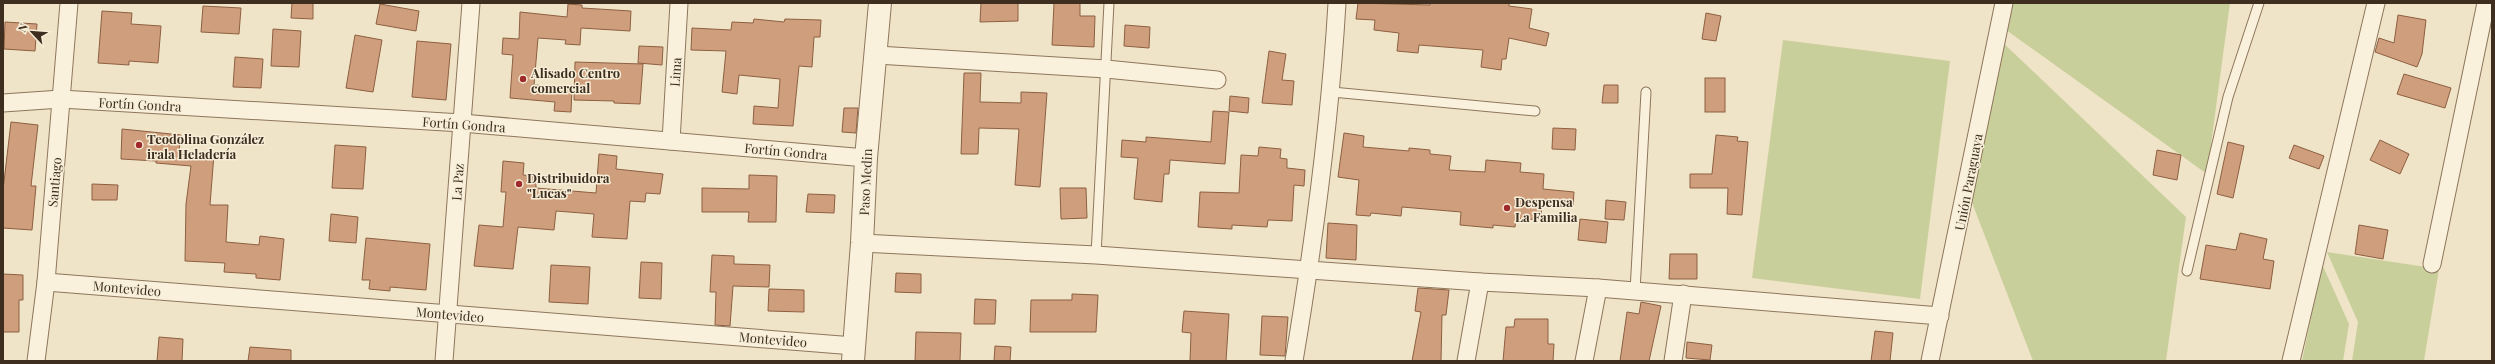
<svg xmlns="http://www.w3.org/2000/svg" width="2495" height="364" viewBox="0 0 2495 364" font-family="'Playfair Display',serif">
<style>
.green{fill:#c9cf9b}
.building{fill:#cf9f7d;stroke:#8d5f41}
.lines{fill:none;stroke-linecap:round;stroke-linejoin:round}
.service-casing{stroke:#8d765c;stroke-width:11}
.minor-casing{stroke:#8d765c;stroke-width:19}
.tertiary-casing{stroke:#8d765c;stroke-width:24}
.service{stroke:#faf1dc;stroke-width:9}
.minor{stroke:#faf1dc;stroke-width:17}
.tertiary{stroke:#faf1dc;stroke-width:22}
.poi-dot{fill:#9e2a2b;stroke:#f7eed8;stroke-width:1.5}
.labels{text-anchor:middle;dominant-baseline:central;stroke-width:3;stroke-linejoin:round;paint-order:stroke}
.poi-label{font-size:13px;font-weight:bold;fill:#3d2e20;stroke:#f7eed8;text-anchor:start}
.street-label{font-size:13px;fill:#3d2e20;stroke:#f7eed8}
</style>
<rect width="100%" height="100%" fill="#f0e4c8"/>
<g class="green">
<polygon points="2006,3 2230,3 2207,174 2002,27"/>
<polygon points="1998,38 2186,217 2166,361 2033,361 1966,187"/>
<polygon points="1783,40 1950,61 1920,299 1752,278"/>
<polygon points="2327,252 2439,269 2424,361 2352,361 2358,322"/>
<polygon points="2322,264 2349,324 2343,361 2302,361"/>
</g>
<g class="building">
<polygon points="292,3 313,3 313,19 291,18"/>
<polygon points="981,3 1018,3 1018,21 980,22"/>
<polygon points="1054,3 1080,3 1080,16 1095,16 1094,47 1052,45"/>
<polygon points="1358,3 1430,5 1430,3 1509,3 1509,6 1532,9 1529,28 1549,33 1546,46 1509,38 1506,59 1502,59 1501,70 1481,67 1483,50 1419,45 1418,53 1397,51 1399,33 1374,30 1375,20 1356,19"/>
<polygon points="380,4 419,11 416,31 376,24"/>
<polygon points="568,4 582,5 582,8 631,11 630,31 581,28 580,45 565,44 566,40 538,38 534,85 572,88 571,112 554,111 555,102 510,98 513,55 502,54 503,38 519,39 520,12 567,17"/>
<polygon points="203,6 241,8 239,34 201,32"/>
<polygon points="102,11 132,13 131,24 161,26 158,63 129,61 129,65 98,63"/>
<polygon points="1706,13 1721,16 1716,41 1702,39"/>
<polygon points="2398,15 2426,20 2422,54 2417,67 2375,52 2379,38 2394,43"/>
<polygon points="754,19 784,22 785,19 821,20 820,37 814,37 812,67 799,66 793,126 753,124 754,106 778,108 780,79 739,75 737,94 722,92 726,51 691,50 692,28 731,30 732,22 753,23"/>
<polygon points="5,22 37,24 35,51 4,49"/>
<polygon points="1125,25 1150,27 1149,48 1124,46"/>
<polygon points="273,29 301,31 299,67 271,66"/>
<polygon points="355,35 382,40 373,92 346,88"/>
<polygon points="417,41 451,44 446,100 412,97"/>
<polygon points="639,46 663,47 662,65 638,63"/>
<polygon points="1269,51 1286,54 1282,80 1294,81 1292,105 1262,103"/>
<polygon points="235,57 263,59 261,88 233,87"/>
<polygon points="575,62 643,64 640,104 614,103 614,101 574,100"/>
<polygon points="964,73 981,73 980,102 1021,103 1021,92 1047,93 1040,187 1015,185 1019,129 979,128 978,154 961,154"/>
<polygon points="2404,74 2451,88 2445,108 2397,94"/>
<rect x="1705" y="78" width="20" height="34"/>
<polygon points="1604,85 1618,85 1618,103 1602,103"/>
<polygon points="1230,96 1249,98 1248,113 1229,111"/>
<polygon points="844,108 858,108 856,133 842,132"/>
<polygon points="1213,111 1229,112 1225,164 1170,160 1169,174 1164,174 1162,202 1134,199 1138,158 1121,157 1122,140 1146,142 1146,137 1211,142"/>
<polygon points="11,122 38,125 31,186 36,186 32,230 3,228 3,190"/>
<polygon points="1553,128 1576,129 1575,150 1552,149"/>
<polygon points="122,129 181,135 179,151 214,154 210,205 228,205 226,242 259,245 260,236 284,239 280,280 256,278 256,274 224,272 225,263 185,261 186,204 191,166 156,163 156,161 121,159"/>
<polygon points="1344,133 1364,136 1363,147 1409,151 1409,148 1430,150 1430,154 1451,156 1449,170 1485,172 1486,160 1521,163 1520,172 1544,174 1543,189 1574,192 1573,206 1542,204 1541,220 1516,218 1515,227 1493,225 1493,228 1460,225 1461,212 1402,207 1401,216 1371,213 1370,216 1356,215 1359,180 1338,177"/>
<polygon points="1716,135 1738,137 1737,141 1748,142 1742,215 1727,214 1728,188 1690,188 1690,174 1712,174"/>
<polygon points="2380,140 2409,154 2400,174 2370,160"/>
<polygon points="2228,142 2244,146 2233,198 2217,194"/>
<polygon points="335,145 366,147 363,189 332,188"/>
<polygon points="2294,145 2324,156 2319,169 2289,158"/>
<polygon points="1259,147 1281,149 1280,158 1287,159 1287,168 1305,170 1304,186 1294,185 1292,221 1268,220 1267,227 1232,225 1232,229 1198,227 1200,192 1239,193 1241,155 1258,156"/>
<polygon points="2157,150 2181,155 2177,180 2153,175"/>
<polygon points="599,154 617,156 616,169 663,174 660,194 646,193 645,202 630,201 627,239 592,237 594,214 556,211 554,230 518,227 513,269 474,266 479,225 503,227 506,192 501,192 503,161 524,163 523,175 536,176 536,188 596,193"/>
<polygon points="749,175 777,176 776,222 748,222 749,212 702,212 702,188 749,189"/>
<polygon points="92,184 118,185 117,200 92,200"/>
<polygon points="1060,188 1086,188 1087,218 1061,219"/>
<polygon points="808,194 835,195 834,213 806,212"/>
<polygon points="1606,200 1626,202 1624,220 1605,219"/>
<polygon points="331,214 358,217 356,243 329,241"/>
<polygon points="1580,219 1608,222 1606,243 1578,240"/>
<polygon points="1328,223 1357,225 1356,260 1326,258"/>
<polygon points="2359,225 2388,230 2383,259 2355,254"/>
<polygon points="2240,233 2267,239 2263,259 2274,261 2270,289 2200,279 2206,245 2236,250"/>
<polygon points="366,238 430,244 426,290 390,287 390,291 369,289 370,280 362,280"/>
<polygon points="1670,254 1697,254 1697,279 1669,279"/>
<polygon points="712,255 734,256 734,264 770,265 769,287 733,286 730,326 715,325 716,292 710,292"/>
<polygon points="641,262 662,263 661,299 639,298"/>
<polygon points="551,265 590,267 588,304 549,302"/>
<polygon points="896,273 921,274 921,293 895,292"/>
<polygon points="3,274 23,275 23,300 19,300 19,332 3,332"/>
<polygon points="1418,288 1449,290 1446,315 1442,315 1441,361 1412,361 1421,312 1415,311"/>
<polygon points="769,289 804,290 804,312 768,311"/>
<polygon points="1072,294 1098,295 1096,332 1030,332 1031,300 1072,300"/>
<polygon points="975,299 996,300 995,324 974,324"/>
<polygon points="1641,302 1661,306 1649,361 1620,361 1627,312 1639,314"/>
<polygon points="1184,311 1229,314 1226,361 1190,361 1191,333 1182,332"/>
<polygon points="1262,316 1288,317 1285,356 1260,355"/>
<polygon points="1515,319 1548,319 1548,344 1554,344 1553,361 1503,361 1506,327 1514,327"/>
<polygon points="1875,331 1893,333 1890,361 1871,361"/>
<polygon points="916,332 961,333 960,361 915,361"/>
<polygon points="159,337 183,339 182,361 157,361"/>
<polygon points="1687,342 1712,345 1710,360 1686,358"/>
<polygon points="995,346 1011,347 1010,361 994,361"/>
<polygon points="250,347 291,350 291,361 248,361"/>
</g>
<g class="lines">
<g class="service-casing">
<g id="service">
<polyline points="1332,92 1535,111"/>
<polyline points="1096,255 1109,3"/>
<polyline points="2187,271 2228,97 2259,3"/>
<polyline points="1635,291 1646,92"/>
</g>
</g>
<g class="minor-casing">
<g id="minor">
<polyline points="877,55 1106,69 1217,80"/>
<polyline points="3,103 61,99 462,123 866,158"/>
<polyline points="671,141 679,3"/>
<polyline points="862,243 1096,255 1480,282 1598,288 1940,316"/>
<polyline points="2432,264 2486,3"/>
<polyline points="46,282 854,346"/>
<polyline points="36,361 46,282 69,3"/>
<polyline points="444,361 471,3"/>
<path d="M1294,361C1314,242 1330,123 1337,3"/>
<polyline points="1466,361 1480,282"/>
<polyline points="1584,361 1598,288"/>
<polyline points="1673,361 1683,294"/>
<polyline points="1930,361 2004,3"/>
<polyline points="2291,361 2376,3"/>
</g>
</g>
<g class="tertiary-casing">
<polyline id="tertiary" points="853,361 862,243 866,158 880,3"/>
</g>
<use href="#service" class="service"/>
<use href="#minor" class="minor"/>
<use href="#tertiary" class="tertiary"/>
</g>
<g class="poi-dot">
<circle cx="523" cy="79" r="4"/>
<circle cx="139" cy="145" r="4"/>
<circle cx="519" cy="184" r="4"/>
<circle cx="1507" cy="208" r="4"/>
</g>
<g class="labels">
<g class="poi-label">
<text x="531" y="72">Alisado Centro<tspan x="531" dy="15">comercial</tspan></text>
<text x="147" y="138">Teodolina González<tspan x="147" dy="15">irala Heladería</tspan></text>
<text x="527" y="177">Distribuidora<tspan x="527" dy="15">"Lucas"</tspan></text>
<text x="1515" y="201">Despensa<tspan x="1515" dy="15">La Familia</tspan></text>
</g>
<g class="street-label">
<text transform="translate(675 72) rotate(-86)">Lima</text>
<text transform="translate(140 104) rotate(3)">Fortín Gondra</text>
<text transform="translate(464 124) rotate(4)">Fortín Gondra</text>
<text transform="translate(786 151) rotate(5)">Fortín Gondra</text>
<text transform="translate(54 182) rotate(-85)">Santiago</text>
<text transform="translate(457 182) rotate(-86)">La Paz</text>
<text transform="translate(865 182) rotate(-87)">Paso Medin</text>
<text transform="translate(1968 182) rotate(-79)">Unión Paraguaya</text>
<text transform="translate(127 288) rotate(5)">Montevideo</text>
<text transform="translate(450 314) rotate(5)">Montevideo</text>
<text transform="translate(773 339) rotate(5)">Montevideo</text>
</g>
</g>
<rect width="2495" height="364" fill="none" stroke="#3d2e20" stroke-width="8"/>
<g transform="translate(32 32) rotate(296)" stroke="#f7eed8" stroke-width="3" paint-order="stroke">
<path d="M0-3L7 15L0 10L-7 15Z" fill="#3d2e20"/>
<text y="-6" font-size="11" font-weight="bold" text-anchor="middle" fill="#3d2e20">N</text>
</g>
</svg>
